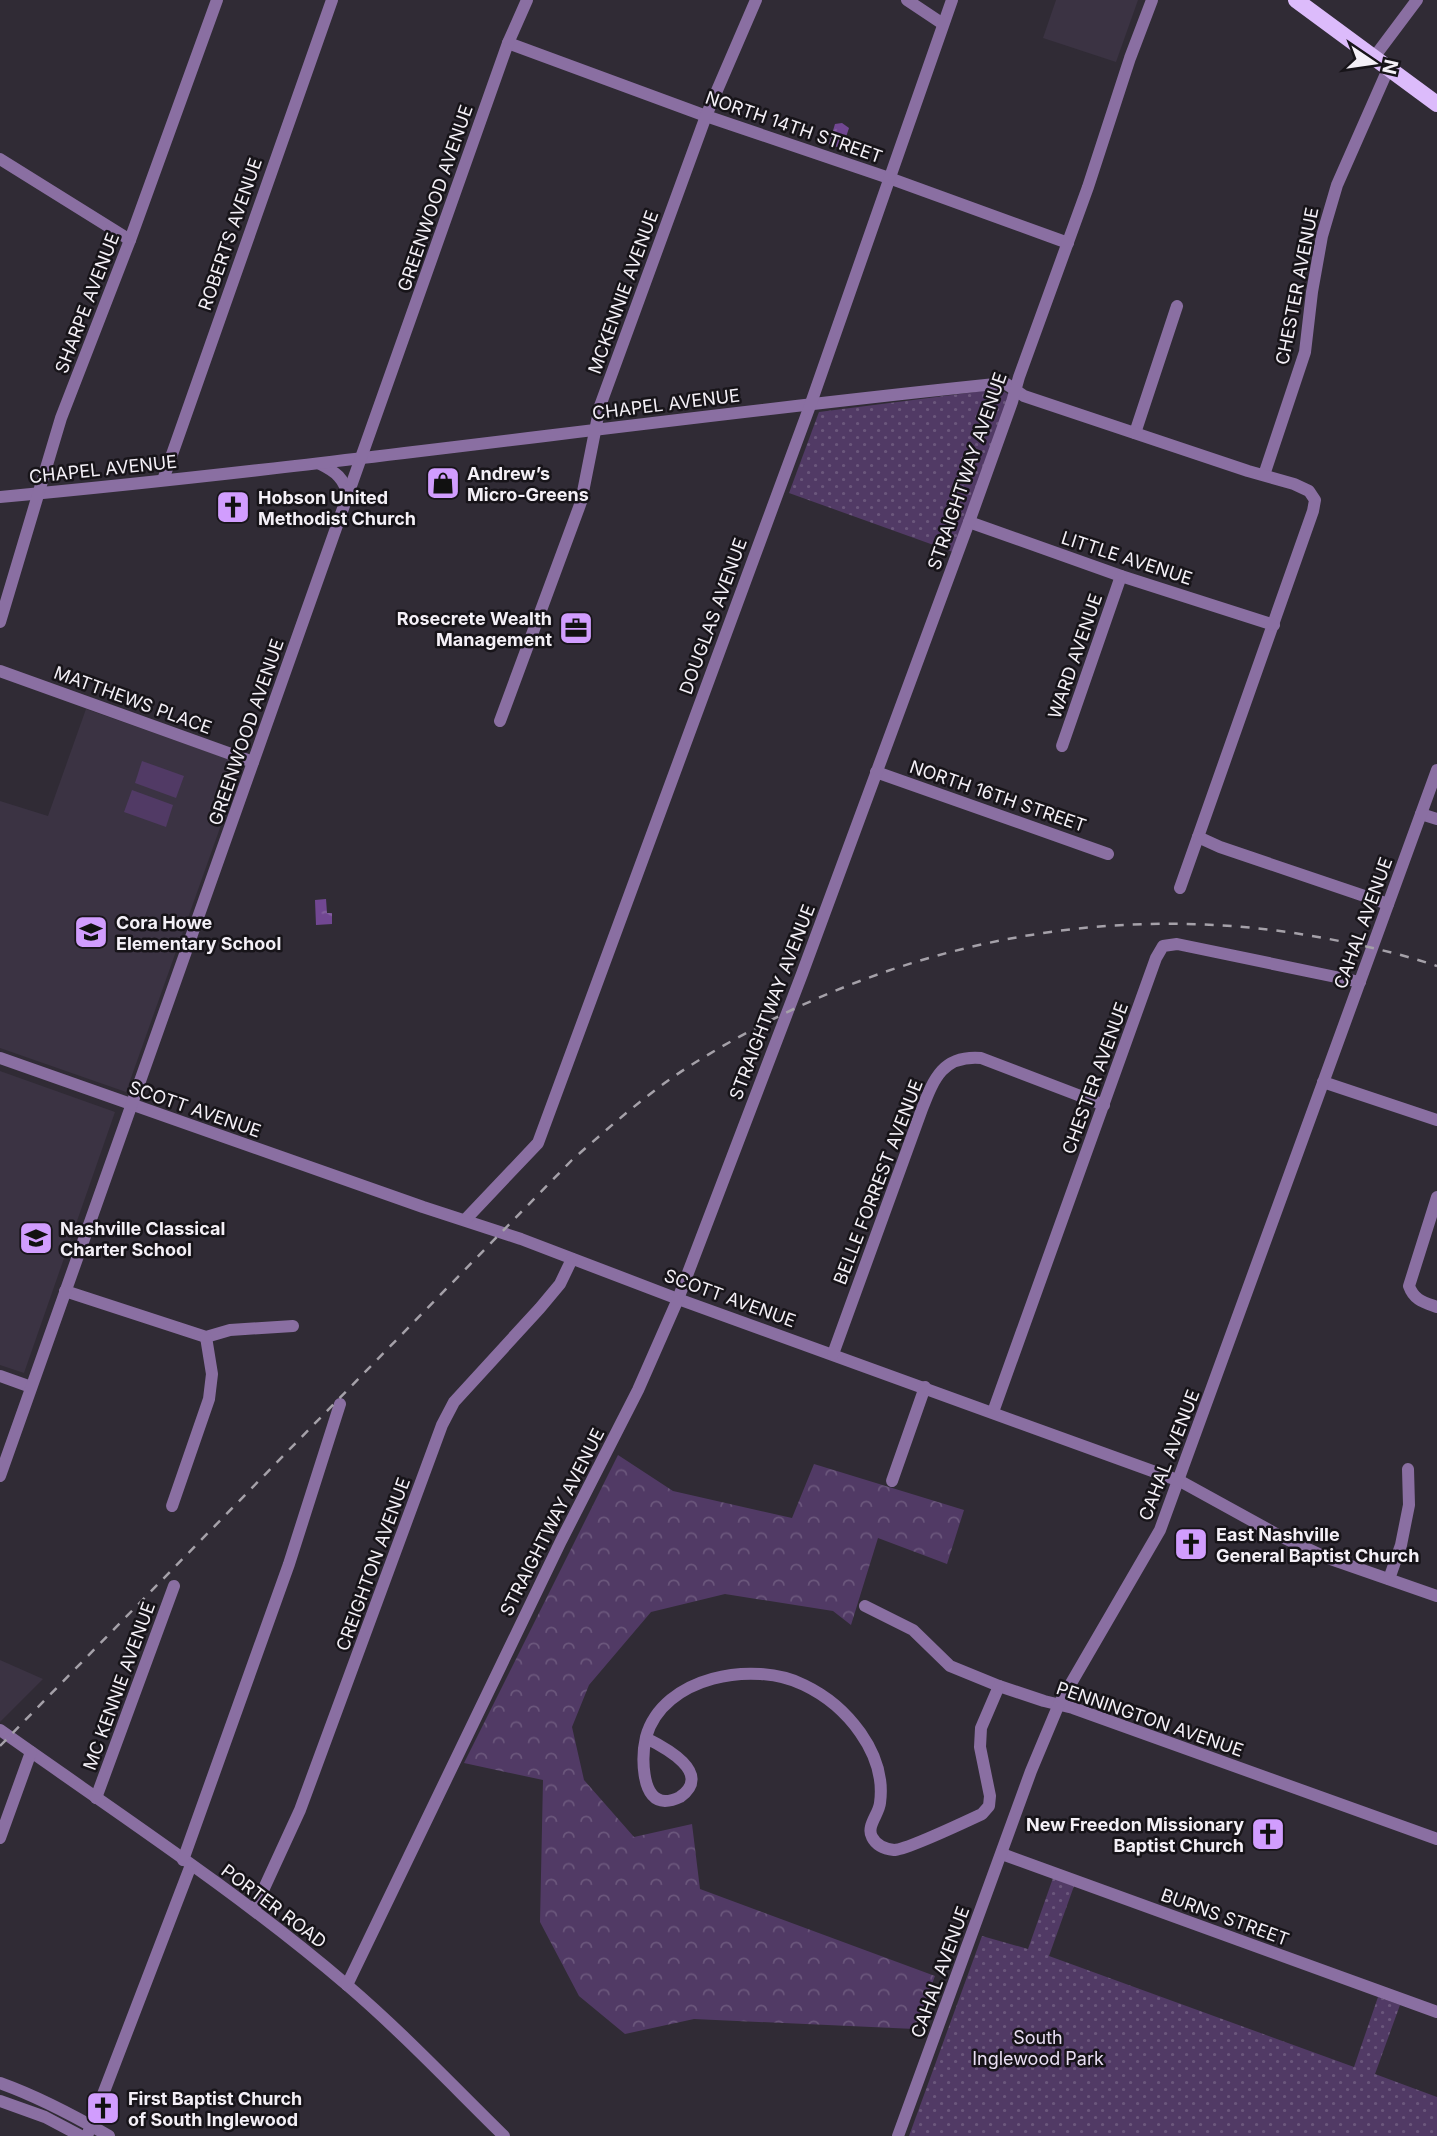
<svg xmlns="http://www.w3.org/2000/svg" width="1437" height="2136" viewBox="0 0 1437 2136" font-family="Inter,sans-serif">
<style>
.built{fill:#3b3343}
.green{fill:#513a65}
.forest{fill:url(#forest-crowns)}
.park{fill:url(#park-dots)}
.water{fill:url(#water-ripples)}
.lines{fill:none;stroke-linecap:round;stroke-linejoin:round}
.minor{stroke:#8a6fa2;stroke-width:12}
.major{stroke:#dcbbfb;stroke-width:16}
.rail{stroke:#a5a1a9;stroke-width:2.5;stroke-dasharray:9 9;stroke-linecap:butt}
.labels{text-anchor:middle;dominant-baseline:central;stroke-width:5;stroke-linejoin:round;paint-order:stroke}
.street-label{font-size:18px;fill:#f4f0f7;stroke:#171419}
.poi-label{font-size:18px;font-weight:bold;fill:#f4f0f7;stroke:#171419;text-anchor:start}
.park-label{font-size:18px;fill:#eadff4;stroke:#171419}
</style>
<defs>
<pattern id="forest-crowns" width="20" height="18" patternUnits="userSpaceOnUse" patternTransform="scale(1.75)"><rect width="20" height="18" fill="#513a65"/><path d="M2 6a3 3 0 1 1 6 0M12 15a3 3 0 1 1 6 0" fill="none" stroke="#6b577c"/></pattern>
<pattern id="park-dots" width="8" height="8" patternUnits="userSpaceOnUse" patternTransform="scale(1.75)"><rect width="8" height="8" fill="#513a65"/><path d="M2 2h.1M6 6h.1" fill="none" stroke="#6b577c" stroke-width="1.8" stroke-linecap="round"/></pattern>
<pattern id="water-ripples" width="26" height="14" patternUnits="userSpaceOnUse" patternTransform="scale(1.75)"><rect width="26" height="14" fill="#714792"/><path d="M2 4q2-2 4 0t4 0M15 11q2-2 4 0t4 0" fill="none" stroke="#8662a2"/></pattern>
</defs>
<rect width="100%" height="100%" fill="#302b35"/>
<g class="built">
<polygon points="1056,0 1138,0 1116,62 1043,38"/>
<polygon points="86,709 234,761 242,766 126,1092 0,1048 0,801 48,816"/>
<polygon points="0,1071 115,1112 24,1373 0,1365"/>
<polygon points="0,1660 43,1679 0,1722"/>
</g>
<g class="green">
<polygon points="142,761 184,776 176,798 135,783"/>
<polygon points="132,790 173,805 166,827 124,812"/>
</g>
<polygon class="forest" points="618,1455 673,1491 792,1518 814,1464 964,1510 947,1564 878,1538 851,1625 833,1611 725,1594 651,1612 589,1685 572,1727 584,1780 634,1837 692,1824 700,1889 935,1976 915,2029 694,2019 625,2034 579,1996 540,1922 543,1780 464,1763"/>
<g class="park">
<polygon points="999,389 1010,395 953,552 789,493 819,412"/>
<polygon points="1053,1878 1074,1886 1049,1956 1354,2067 1378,1997 1400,2005 1375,2074 1437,2097 1437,2136 909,2136 982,1936 1028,1949"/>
</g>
<g class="water">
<polygon points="842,123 849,128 842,149 829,144 835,124"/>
<polygon points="326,899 327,913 332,913 332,924 316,925 315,900"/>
</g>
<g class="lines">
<g class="minor">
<polyline points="907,0 943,24"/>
<polyline points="508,43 706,116 889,178 1068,243"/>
<polyline points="1375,56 1417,0"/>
<polyline points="0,159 130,240"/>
<polyline points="1135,433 1177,306"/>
<path d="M320,464C336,472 344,478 348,496"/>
<polyline points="1264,475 1305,352 1312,292 1322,236 1337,185 1389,67"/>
<polyline points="163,480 332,0"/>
<path d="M0,497C336,466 669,417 1005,383L1024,396L1248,471L1294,484L1309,491L1315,500L1313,511L1180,888"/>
<polyline points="969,522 1121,576 1274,625"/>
<polyline points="0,622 61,418 130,240 217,0"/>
<polyline points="0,671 253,762"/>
<polyline points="500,721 581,502 600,406 706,116 756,0"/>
<polyline points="1062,746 1121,576"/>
<polyline points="876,772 1108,854"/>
<polyline points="1421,814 1437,819"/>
<polyline points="1198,837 1220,847 1388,904"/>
<polyline points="0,1058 423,1207 521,1239 678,1299 1180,1481 1278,1535 1325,1557 1437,1596"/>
<polyline points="1323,1082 1437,1120"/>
<path d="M1437,1197L1409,1286C1414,1300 1423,1302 1437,1307"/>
<polyline points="465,1220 538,1143 811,403 952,0"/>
<polyline points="65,1291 206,1337 230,1330 293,1326"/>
<path d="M833,1354L922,1109C934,1078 943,1055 981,1058L1104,1105"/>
<polyline points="0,1376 31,1387"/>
<polyline points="993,1412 1156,958 1163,946 1177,944 1360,982"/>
<polyline points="0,1476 508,43 527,0"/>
<polyline points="892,1481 925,1387"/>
<polyline points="172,1506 209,1399 212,1374 206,1337"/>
<polyline points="1389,1579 1401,1545 1409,1505 1408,1469"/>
<polyline points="865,1606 913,1630 950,1666 999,1686 1044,1701 1073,1708 1437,1839"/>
<path d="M0,1730C117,1813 238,1892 347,1985C402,2032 452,2085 504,2136"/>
<path d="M646,1738C664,1747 714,1773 680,1797C676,1799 670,1801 665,1801C640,1800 642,1754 646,1737C663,1676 754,1660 804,1685C846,1705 887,1753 880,1803C879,1814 866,1826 872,1837C876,1845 885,1849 894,1850C906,1850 967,1821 982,1814L989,1806L990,1796L980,1747L981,1728L999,1686"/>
<polyline points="96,1798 174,1586"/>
<polyline points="0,1838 31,1752"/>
<polyline points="1002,1854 1437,2012"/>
<polyline points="183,1860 289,1564 340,1404"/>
<polyline points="254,1910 300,1810 442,1425 454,1402 540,1308 560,1284 572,1259"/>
<polyline points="347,1985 561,1541 638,1390 678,1299 802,974 969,522 1012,402 1019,377 1088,187 1130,58 1152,0"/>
<path d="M0,2083C39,2097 73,2115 109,2136"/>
<polyline points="0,2101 45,2117 81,2136"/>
<polyline points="87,2136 191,1865"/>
<polyline points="898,2136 1031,1771 1059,1704 1160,1530 1437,770"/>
</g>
<polyline class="major" points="1296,0 1437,104"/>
<path class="rail" d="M0,1746L572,1160C613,1124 654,1087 701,1059C891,943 1110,897 1329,939C1366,946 1402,954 1437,966"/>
</g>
<defs>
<g id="shop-square" transform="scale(1.75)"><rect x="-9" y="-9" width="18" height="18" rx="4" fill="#d19dfe" stroke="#171419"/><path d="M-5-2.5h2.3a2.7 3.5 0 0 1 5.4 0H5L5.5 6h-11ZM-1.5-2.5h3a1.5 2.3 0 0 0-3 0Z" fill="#111"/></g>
<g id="church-square" transform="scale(1.75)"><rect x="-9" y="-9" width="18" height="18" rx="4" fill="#d19dfe" stroke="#171419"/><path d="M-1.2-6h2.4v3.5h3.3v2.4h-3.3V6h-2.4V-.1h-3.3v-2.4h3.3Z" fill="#111"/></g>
<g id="office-square" transform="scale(1.75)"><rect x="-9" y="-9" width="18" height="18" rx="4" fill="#d19dfe" stroke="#171419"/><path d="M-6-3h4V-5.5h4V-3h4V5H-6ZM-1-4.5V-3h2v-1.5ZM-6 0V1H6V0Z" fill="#111"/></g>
<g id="school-square" transform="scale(1.75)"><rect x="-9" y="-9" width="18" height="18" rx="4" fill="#d19dfe" stroke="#171419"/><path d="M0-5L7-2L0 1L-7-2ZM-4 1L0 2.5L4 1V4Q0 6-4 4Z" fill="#111"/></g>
</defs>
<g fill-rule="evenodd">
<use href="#shop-square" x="443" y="483"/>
<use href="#church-square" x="233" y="507"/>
<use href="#office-square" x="576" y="628"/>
<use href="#school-square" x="91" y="932"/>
<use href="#school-square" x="36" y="1238"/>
<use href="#church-square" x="1191" y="1544"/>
<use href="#church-square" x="1268" y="1834"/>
<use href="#church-square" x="103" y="2108"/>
</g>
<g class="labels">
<g class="street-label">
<text transform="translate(794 127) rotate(19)">NORTH 14TH STREET</text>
<text transform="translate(435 198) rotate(-71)">GREENWOOD AVENUE</text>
<text transform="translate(230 234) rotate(-71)">ROBERTS AVENUE</text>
<text transform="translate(1297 286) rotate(-79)">CHESTER AVENUE</text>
<text transform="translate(623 292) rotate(-70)">MCKENNIE AVENUE</text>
<text transform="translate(87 303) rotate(-69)">SHARPE AVENUE</text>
<text transform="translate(666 404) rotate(-7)">CHAPEL AVENUE</text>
<text transform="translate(103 469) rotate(-6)">CHAPEL AVENUE</text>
<text transform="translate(967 471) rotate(-71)">STRAIGHTWAY AVENUE</text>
<text transform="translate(1127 558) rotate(18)">LITTLE AVENUE</text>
<text transform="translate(713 616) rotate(-70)">DOUGLAS AVENUE</text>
<text transform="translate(1075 656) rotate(-71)">WARD AVENUE</text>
<text transform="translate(133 700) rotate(20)">MATTHEWS PLACE</text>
<text transform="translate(246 732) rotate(-71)">GREENWOOD AVENUE</text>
<text transform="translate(998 796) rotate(19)">NORTH 16TH STREET</text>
<text transform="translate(1363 923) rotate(-70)">CAHAL AVENUE</text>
<text transform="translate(772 1002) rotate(-69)">STRAIGHTWAY AVENUE</text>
<text transform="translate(1095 1078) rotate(-70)">CHESTER AVENUE</text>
<text transform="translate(195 1109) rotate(19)">SCOTT AVENUE</text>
<text transform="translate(878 1182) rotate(-69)">BELLE FORREST AVENUE</text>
<text transform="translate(730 1298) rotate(20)">SCOTT AVENUE</text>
<text transform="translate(1169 1455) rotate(-69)">CAHAL AVENUE</text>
<text transform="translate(552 1522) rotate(-63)">STRAIGHTWAY AVENUE</text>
<text transform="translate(373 1564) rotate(-70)">CREIGHTON AVENUE</text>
<text transform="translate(119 1686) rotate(-70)">MC KENNIE AVENUE</text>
<text transform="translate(1150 1719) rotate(19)">PENNINGTON AVENUE</text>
<text transform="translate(274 1906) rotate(37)">PORTER ROAD</text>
<text transform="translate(1225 1917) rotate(20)">BURNS STREET</text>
<text transform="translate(940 1972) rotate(-70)">CAHAL AVENUE</text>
</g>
<g class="poi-label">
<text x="467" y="473">Andrew’s<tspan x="467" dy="21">Micro-Greens</tspan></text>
<text x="258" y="497">Hobson United<tspan x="258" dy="21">Methodist Church</tspan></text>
<text x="552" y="618" text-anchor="end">Rosecrete Wealth<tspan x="552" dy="21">Management</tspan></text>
<text x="116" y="922">Cora Howe<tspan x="116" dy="21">Elementary School</tspan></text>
<text x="60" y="1228">Nashville Classical<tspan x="60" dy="21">Charter School</tspan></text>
<text x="1216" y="1534">East Nashville<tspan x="1216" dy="21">General Baptist Church</tspan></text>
<text x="1244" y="1824" text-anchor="end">New Freedon Missionary<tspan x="1244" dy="21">Baptist Church</tspan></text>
<text x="128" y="2098">First Baptist Church<tspan x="128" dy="21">of South Inglewood</tspan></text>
</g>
<g class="park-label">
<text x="1038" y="2037">South<tspan x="1038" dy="21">Inglewood Park</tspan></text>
</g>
</g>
<g transform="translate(1374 63) rotate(103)" stroke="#171419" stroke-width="5" paint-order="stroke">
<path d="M0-5L12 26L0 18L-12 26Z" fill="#f4f0f7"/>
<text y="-10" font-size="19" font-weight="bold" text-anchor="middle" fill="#f4f0f7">N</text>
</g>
</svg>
